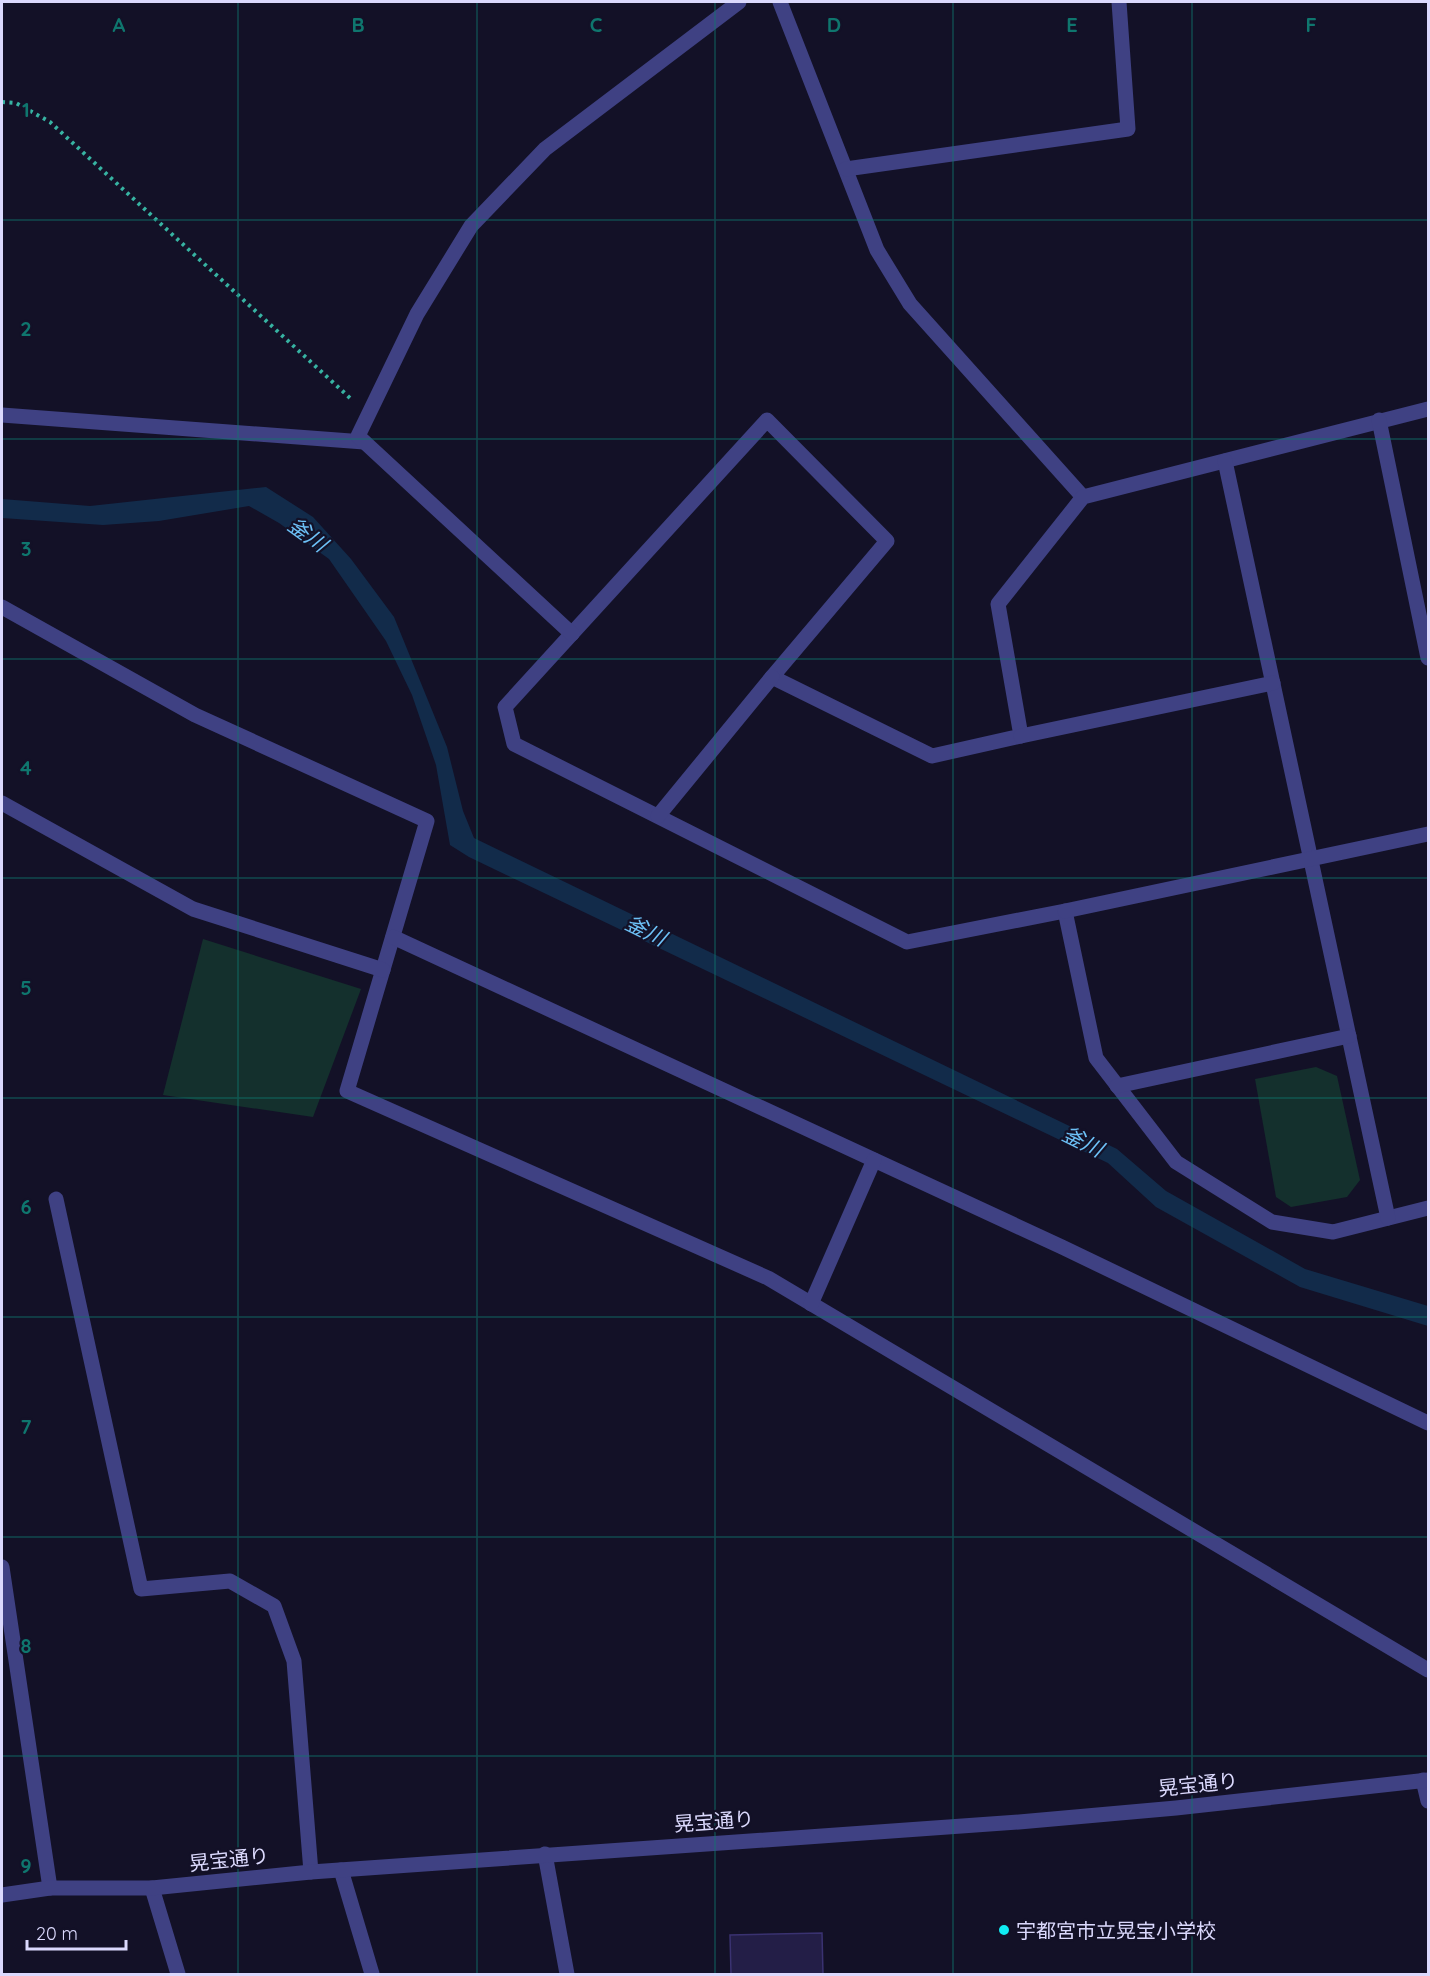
<svg xmlns="http://www.w3.org/2000/svg" width="1430" height="1976" viewBox="0 0 1430 1976" font-family="Quicksand,'Noto Sans JP',sans-serif">
<style>
.green{fill:#14302d}
.water{fill:#122b4a}
.building{fill:#231e47;stroke:#3a3271;stroke-width:1.5}
.lines{fill:none;stroke-linecap:round;stroke-linejoin:round}
.path{stroke:#37b3a2;stroke-width:4;stroke-dasharray:3 4.5;stroke-linecap:butt}
.minor{stroke:#3f4183;stroke-width:15}
.grid{fill:none;stroke:#0f766e;stroke-width:1.5;stroke-opacity:0.55}
.poi-dot{fill:#10ecf2;stroke:#131127;stroke-width:2}
.labels{text-anchor:middle;dominant-baseline:central;stroke-width:4.5;stroke-linejoin:round;paint-order:stroke}
.street-label{font-size:20px;fill:#dbd9fd;stroke:#131127}
.poi-label{font-size:20px;fill:#dbd9fd;stroke:#131127;text-anchor:start}
.water-label{font-size:21px;font-style:italic;fill:#6dc1f7;stroke:#131127}
.grid-label{font-size:20px;text-anchor:middle;font-weight:bold;fill:#0f766e;stroke:#131127;stroke-width:4.5;stroke-linejoin:round;paint-order:stroke}
</style>
<rect width="100%" height="100%" fill="#131127"/>
<g class="green">
<polygon points="203,939 361,989 313,1117 163,1095"/>
<polygon points="1316,1067 1337,1076 1360,1180 1347,1197 1291,1207 1276,1197 1255,1079"/>
</g>
<polygon class="water" points="266,487 313,517 351,559 394,617 447,747 463,811 474,838 1117,1149 1166,1191 1305,1269 1428,1306 1428,1326 1300,1287 1156,1207 1108,1163 469,857 450,845 436,765 412,695 386,641 329,559 279,523 249,506 159,521 103,525 2,518 2,499 90,506"/>
<polygon class="building" points="822,1933 823,1974 731,1974 730,1935"/>
<g class="lines">
<polyline class="path" points="2,102 16,103 50,122 350,398"/>
<g class="minor">
<polyline points="780,2 877,250 910,304 1083,497"/>
<polyline points="846,169 1128,129 1119,2"/>
<polyline points="1428,409 1083,497 998,604 1021,736 932,756 772,677 887,541 767,420 505,707 514,744 907,942 1065,911 1096,1058 1176,1162 1272,1222 1333,1232 1428,1208"/>
<polyline points="2,415 364,442"/>
<polyline points="1379,420 1428,658"/>
<polyline points="1225,461 1388,1218"/>
<polyline points="2,607 195,715 427,821 347,1091 768,1278 1428,1670"/>
<polyline points="572,634 358,436 417,314 471,226 545,149 739,2"/>
<polyline points="1021,736 1273,683"/>
<polyline points="2,803 193,909 383,970"/>
<polyline points="658,816 772,677"/>
<polyline points="1065,911 1428,834"/>
<polyline points="393,937 1062,1247 1428,1423"/>
<polyline points="1117,1086 1349,1036"/>
<polyline points="56,1199 141,1589 230,1581 274,1606 294,1661 311,1872"/>
<polyline points="811,1304 874,1160"/>
<polyline points="2,1567 50,1888"/>
<polyline points="1423,1780 1428,1801"/>
<polyline points="545,1854 567,1974"/>
<polyline points="341,1870 372,1974"/>
<polyline points="152,1888 178,1974"/>
<polyline points="2,1895 50,1888 152,1888 311,1872 1019,1822 1176,1808 1428,1780"/>
</g>
</g>
<path class="grid" d="M238,2V1974M477,2V1974M715,2V1974M953,2V1974M1192,2V1974M2,220H1428M2,439H1428M2,659H1428M2,878H1428M2,1098H1428M2,1317H1428M2,1537H1428M2,1756H1428"/>
<circle class="poi-dot" cx="1004" cy="1930" r="6"/>
<g class="labels">
<g class="street-label">
<text transform="translate(1198 1784) rotate(-6)">晃宝通り</text>
<text transform="translate(714 1821) rotate(-4)">晃宝通り</text>
<text transform="translate(229 1859) rotate(-6)">晃宝通り</text>
</g>
<g class="poi-label">
<text x="1016" y="1930">宇都宮市立晃宝小学校</text>
</g>
<g class="water-label">
<text transform="translate(308 534) rotate(36)">釜川</text>
<text transform="translate(646 930) rotate(26)">釜川</text>
<text transform="translate(1083 1141) rotate(26)">釜川</text>
</g>
</g>
<g class="grid-label">
<text x="119" y="32">A</text>
<text x="358" y="32">B</text>
<text x="596" y="32">C</text>
<text x="834" y="32">D</text>
<text x="1072" y="32">E</text>
<text x="1311" y="32">F</text>
<text x="26" y="117">1</text>
<text x="26" y="336">2</text>
<text x="26" y="556">3</text>
<text x="26" y="775">4</text>
<text x="26" y="995">5</text>
<text x="26" y="1214">6</text>
<text x="26" y="1434">7</text>
<text x="26" y="1653">8</text>
<text x="26" y="1873">9</text>
</g>
<rect width="1430" height="1976" fill="none" stroke="#dbd9fd" stroke-width="6"/>
<path d="M27 1940v9h99v-9" fill="none" stroke="#dbd9fd" stroke-width="3"/>
<text x="36" y="1940" font-size="18" fill="#dbd9fd" stroke="#131127" stroke-width="4.5" paint-order="stroke">20 m</text>
</svg>
